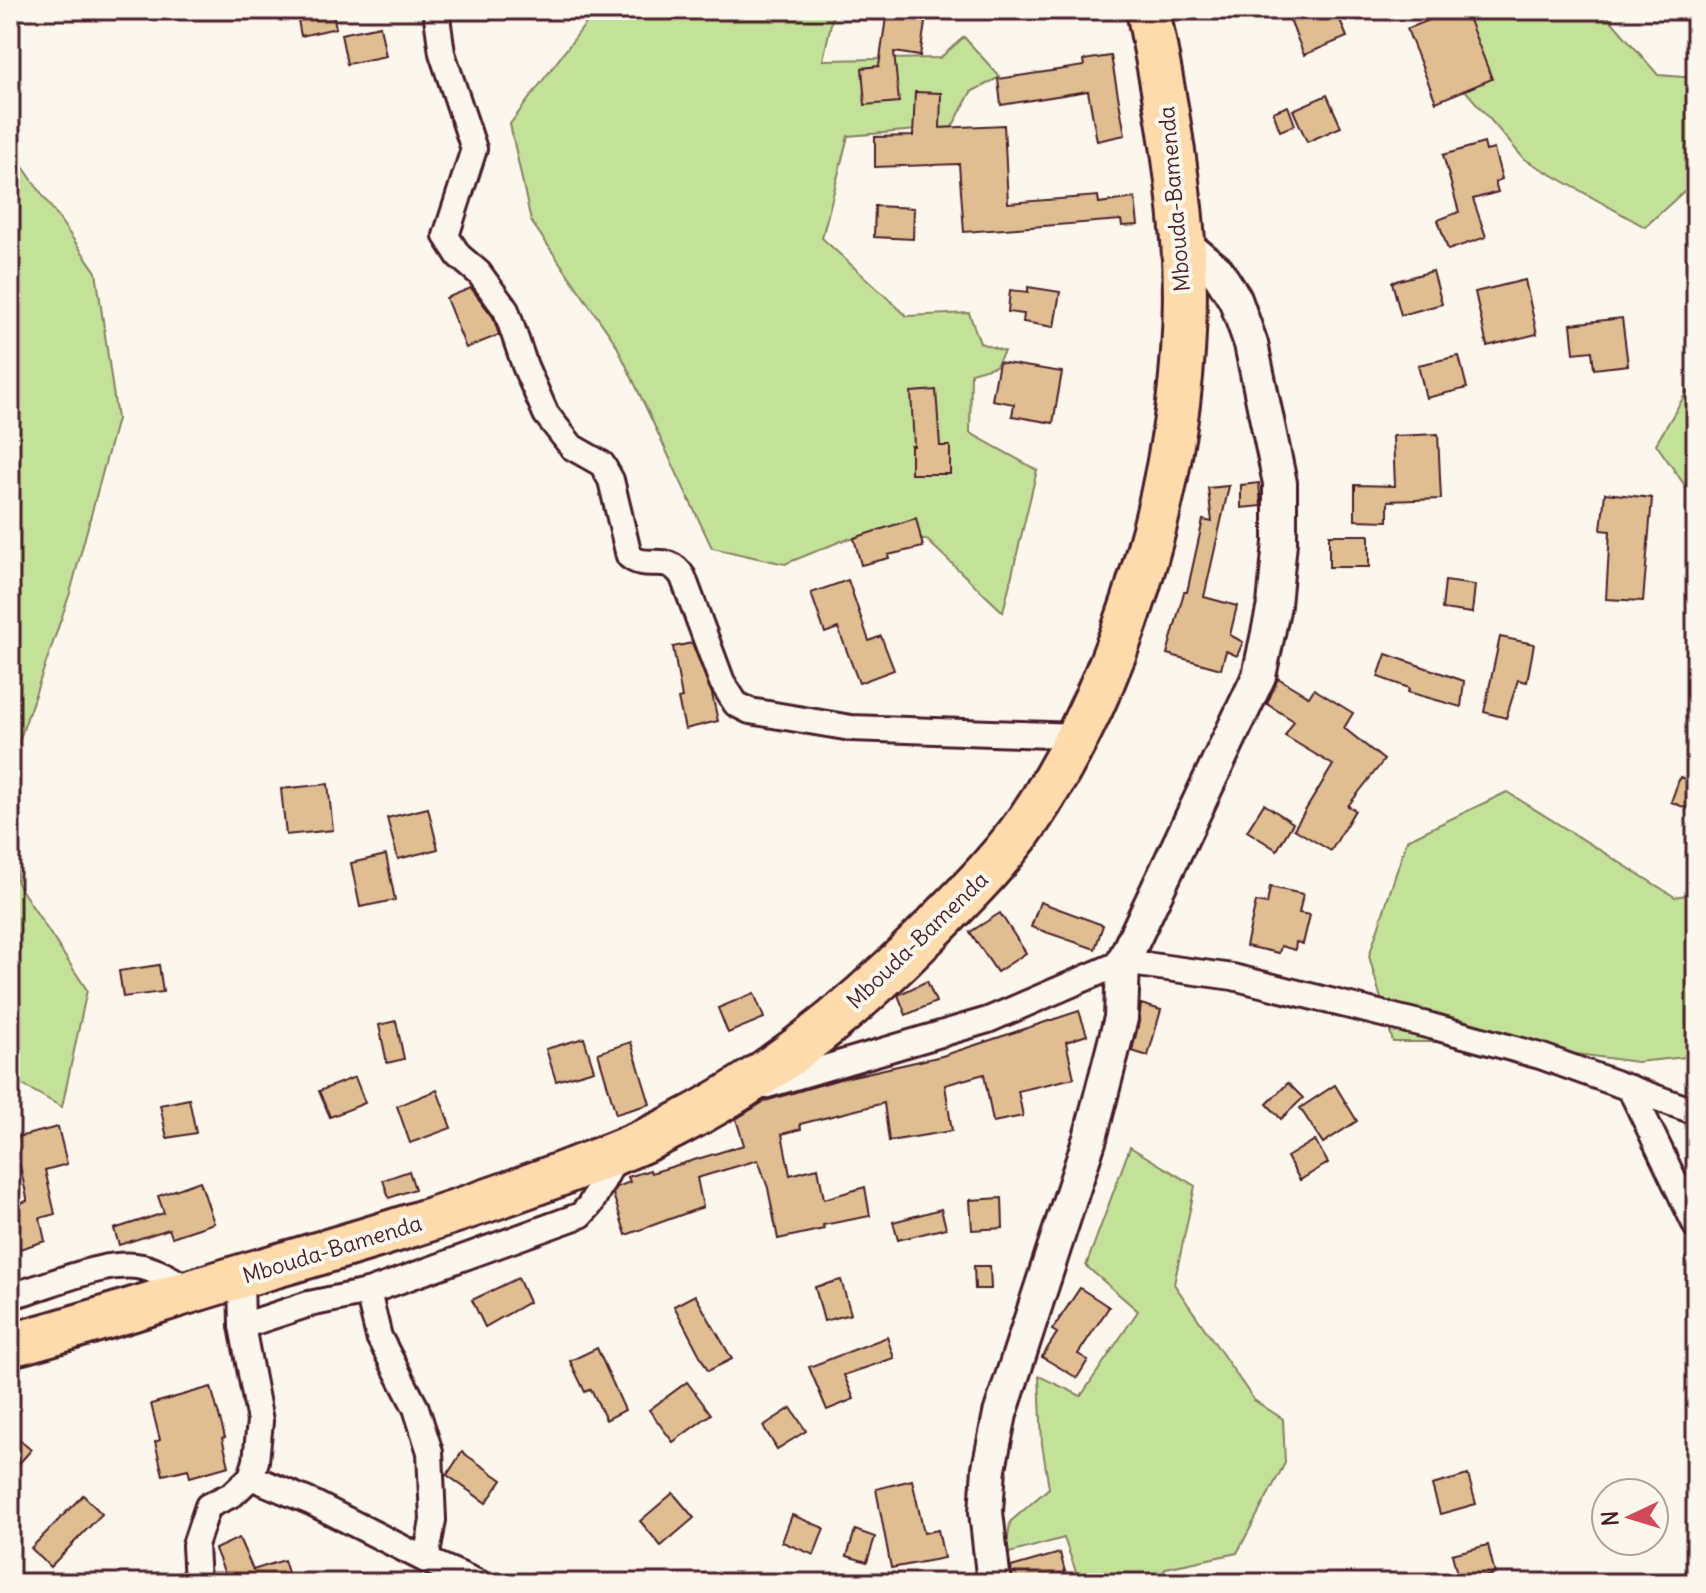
<svg xmlns="http://www.w3.org/2000/svg" width="1706" height="1593" viewBox="0 0 1706 1593" font-family="Delius,sans-serif">
<style>
.green{fill:#c4e199;stroke:#878062;stroke-width:2}
.building{fill:#e0be92;stroke:#4a1f2b;stroke-width:2}
.lines{fill:none;stroke-linecap:round;stroke-linejoin:round}
.street-casing{stroke:#4a1f2b;stroke-width:30}
.secondary-casing{stroke:#4a1f2b;stroke-width:38}
.highway-casing{stroke:#4a1f2b;stroke-width:48}
.street{stroke:#fbf7ec;stroke-width:24}
.secondary{stroke:#fbf7ec;stroke-width:32}
.highway{stroke:#fedbac;stroke-width:42}
.labels{text-anchor:middle;dominant-baseline:central;stroke-width:8;stroke-linejoin:round;paint-order:stroke}
.street-label{font-size:22px;fill:#4a1f2b;stroke:#fbf7ec}
</style>
<rect width="100%" height="100%" fill="#fbf7ec"/>
<filter id="ink" filterUnits="userSpaceOnUse"><feTurbulence type="fractalNoise" baseFrequency=".0125" numOctaves="2"/><feDisplacementMap in="SourceGraphic" scale="16" xChannelSelector="R" yChannelSelector="G"/><feConvolveMatrix kernelMatrix="1 2 1 2 8 2 1 2 1" color-interpolation-filters="sRGB"/></filter>
<g filter="url(#ink)">
<g class="green">
<polygon points="596,10 834,10 823,60 940,58 964,37 1000,77 971,92 952,127 848,136 822,238 907,316 969,313 980,343 1004,351 996,366 971,373 970,433 1037,470 1003,612 927,540 846,539 785,564 712,548 616,344 531,221 510,124"/>
<polygon points="1422,10 1602,10 1658,75 1696,78 1696,180 1645,227 1524,159 1446,68"/>
<polygon points="10,148 96,272 117,419 70,593 15,753 17,883 87,990 62,1107 10,1078"/>
<polygon points="1696,386 1696,496 1693,497 1656,444 1686,393"/>
<polygon points="1507,792 1675,897 1696,893 1696,1056 1637,1062 1487,1042 1393,1042 1369,956 1407,840"/>
<polygon points="1130,1147 1195,1186 1174,1284 1254,1400 1283,1419 1285,1463 1237,1553 1166,1568 1156,1583 1080,1583 1064,1538 1006,1554 1010,1522 1049,1488 1042,1444 1039,1376 1081,1396 1138,1311 1086,1266"/>
</g>
<g class="building">
<polygon points="296,10 332,10 336,28 301,36"/>
<polygon points="887,10 927,10 920,56 894,52 899,102 865,105 862,68 879,66"/>
<polygon points="1286,10 1336,10 1347,37 1304,55"/>
<polygon points="1454,10 1465,10 1492,79 1436,102 1407,29"/>
<polygon points="380,26 386,56 347,64 341,34"/>
<polygon points="1111,56 1125,135 1097,141 1088,91 1001,105 998,79 1084,66 1083,60"/>
<polygon points="915,92 941,93 940,128 1004,125 1008,203 1098,196 1099,203 1135,198 1138,225 1122,226 1121,220 964,232 959,164 875,167 875,137 913,136"/>
<polygon points="1327,95 1341,127 1307,142 1293,110"/>
<polygon points="1288,106 1295,125 1280,131 1273,112"/>
<polygon points="1484,143 1486,151 1494,149 1502,179 1495,182 1498,192 1473,199 1486,237 1448,250 1438,220 1459,212 1443,155"/>
<polygon points="875,206 914,208 913,239 874,237"/>
<polygon points="1433,271 1442,304 1401,315 1392,282"/>
<polygon points="1525,280 1537,334 1487,346 1475,292"/>
<polygon points="1028,287 1060,292 1054,327 1023,322 1024,314 1008,312 1010,290 1028,292"/>
<polygon points="471,288 493,317 499,335 466,348 446,298"/>
<polygon points="1622,318 1628,365 1594,369 1592,351 1574,353 1571,324"/>
<polygon points="1459,356 1467,388 1426,398 1418,365"/>
<polygon points="999,362 1062,372 1053,423 1012,416 1014,404 992,400"/>
<polygon points="936,390 940,446 950,446 950,474 911,474 911,446 914,446 911,392"/>
<polygon points="1438,434 1441,499 1388,501 1388,521 1355,520 1355,485 1395,486 1393,436"/>
<polygon points="1259,483 1261,506 1241,508 1241,485"/>
<polygon points="1229,486 1204,597 1237,606 1230,635 1243,642 1237,656 1226,651 1221,669 1167,654 1184,592 1187,592 1203,520 1212,522 1208,488"/>
<polygon points="1605,493 1652,498 1643,601 1606,599 1610,531 1601,530"/>
<polygon points="916,518 923,547 888,555 889,558 861,565 854,538"/>
<rect x="1329" y="535" width="40" height="32"/>
<polygon points="848,580 869,641 881,636 894,670 859,683 838,628 825,633 811,593"/>
<polygon points="1445,581 1475,585 1472,613 1442,609"/>
<polygon points="1500,637 1534,644 1527,682 1518,680 1506,718 1484,712"/>
<polygon points="692,643 712,694 718,721 685,729 678,699 682,698 673,647"/>
<polygon points="1386,654 1464,681 1461,707 1408,692 1409,688 1378,677"/>
<polygon points="1278,678 1309,697 1314,689 1353,713 1344,728 1384,760 1348,806 1355,810 1331,851 1294,829 1333,765 1285,736 1294,721 1267,704"/>
<polygon points="1680,777 1696,783 1696,812 1671,802"/>
<polygon points="328,784 333,830 286,835 281,789"/>
<polygon points="1264,804 1293,823 1277,850 1247,831"/>
<polygon points="428,808 438,849 398,859 387,818"/>
<polygon points="386,855 395,900 360,907 351,863"/>
<polygon points="1270,887 1303,894 1299,913 1310,915 1303,944 1296,942 1295,950 1281,946 1279,953 1246,946 1256,902 1267,904"/>
<polygon points="1040,902 1103,925 1095,949 1031,927"/>
<polygon points="1000,913 1026,953 997,972 970,932"/>
<polygon points="159,965 163,992 123,997 119,971"/>
<polygon points="927,981 936,1002 906,1015 898,995"/>
<polygon points="754,993 764,1018 728,1033 718,1008"/>
<polygon points="1141,1004 1161,1010 1148,1056 1132,1051 1139,1022"/>
<polygon points="1079,1011 1087,1035 1066,1042 1074,1078 1018,1091 1023,1116 993,1122 984,1074 945,1085 952,1131 889,1141 884,1103 800,1124 801,1129 782,1134 790,1175 818,1168 824,1199 865,1187 870,1216 823,1225 824,1229 778,1239 768,1188 758,1160 697,1178 703,1207 626,1235 613,1194 617,1187 630,1182 628,1177 650,1170 651,1173 744,1145 736,1119 765,1101 840,1079 942,1056"/>
<polygon points="396,1021 404,1059 387,1063 379,1025"/>
<polygon points="584,1038 594,1070 556,1081 546,1049"/>
<polygon points="631,1042 650,1104 616,1114 598,1053"/>
<polygon points="355,1077 365,1103 330,1117 319,1091"/>
<polygon points="1288,1083 1303,1098 1281,1119 1267,1104"/>
<polygon points="1335,1085 1357,1121 1323,1143 1300,1108"/>
<polygon points="437,1090 451,1128 410,1143 397,1106"/>
<polygon points="189,1099 196,1133 167,1138 160,1105"/>
<polygon points="58,1127 67,1164 45,1170 55,1214 40,1218 45,1241 10,1252 10,1206 27,1201 27,1198 20,1166 10,1168 10,1145 15,1143 14,1138"/>
<polygon points="1315,1140 1328,1163 1300,1180 1287,1157"/>
<polygon points="409,1171 415,1189 389,1198 383,1180"/>
<polygon points="200,1181 214,1223 172,1237 169,1229 119,1245 114,1229 164,1213 158,1196"/>
<polygon points="1002,1198 1003,1228 972,1230 970,1200"/>
<polygon points="941,1209 946,1228 898,1240 893,1222"/>
<polygon points="974,1266 990,1266 991,1289 975,1289"/>
<polygon points="518,1278 529,1302 485,1327 472,1300"/>
<polygon points="841,1280 851,1314 824,1321 815,1287"/>
<polygon points="1080,1288 1109,1307 1078,1354 1088,1360 1077,1378 1042,1357 1057,1333 1052,1330"/>
<polygon points="695,1295 732,1359 708,1371 674,1306"/>
<polygon points="887,1337 894,1358 844,1375 854,1399 827,1410 809,1367"/>
<polygon points="597,1348 625,1410 606,1420 591,1389 585,1392 570,1361"/>
<polygon points="687,1382 711,1414 673,1442 649,1410"/>
<polygon points="211,1387 225,1437 222,1438 229,1466 190,1477 188,1469 163,1475 155,1442 160,1440 151,1404"/>
<polygon points="791,1408 806,1431 777,1449 763,1426"/>
<polygon points="10,1431 31,1450 10,1474"/>
<polygon points="462,1452 502,1480 486,1503 447,1475"/>
<polygon points="1468,1475 1476,1504 1440,1514 1432,1485"/>
<polygon points="912,1480 924,1533 938,1530 944,1558 891,1568 876,1489"/>
<polygon points="673,1493 694,1518 661,1546 640,1521"/>
<polygon points="83,1495 102,1514 50,1567 31,1548"/>
<polygon points="792,1515 824,1528 814,1555 782,1542"/>
<polygon points="855,1530 875,1537 867,1562 847,1556"/>
<polygon points="239,1538 253,1570 284,1560 289,1576 269,1583 225,1583 227,1579 215,1549"/>
<polygon points="1488,1545 1495,1574 1459,1582 1452,1554"/>
<polygon points="1060,1553 1068,1583 1013,1583 1011,1567"/>
</g>
<g class="lines">
<g class="street-casing">
<g id="street">
<path d="M436,10L442,53L474,149L446,236L459,256L479,273L506,310L525,366L546,414L572,447L602,464L611,480L629,556C648,572 667,551 683,577L722,682L736,704L750,711L851,728L1077,736"/>
<polyline points="764,1086 988,1020 1123,962 1233,977 1431,1026 1540,1056 1696,1112"/>
<polyline points="1630,1088 1696,1226"/>
<polyline points="368,1292 379,1337 416,1408 430,1452 433,1520 426,1560"/>
<path d="M10,1296C48,1287 104,1259 142,1267C160,1271 176,1282 192,1291"/>
<polyline points="242,1326 309,1304 368,1292 581,1215 590,1205 618,1153"/>
<polyline points="251,1477 313,1503 426,1560 479,1583"/>
<polyline points="197,1583 195,1545 208,1506 233,1494 251,1477 256,1461 260,1421 242,1326 241,1276"/>
</g>
</g>
<g class="secondary-casing">
<polyline id="secondary" points="994,1583 986,1512 989,1468 1000,1414 1090,1138 1121,1018 1123,962 1259,676 1274,605 1280,542 1280,483 1251,344 1235,299 1217,271 1183,243"/>
</g>
<g class="highway-casing">
<path id="highway" d="M10,1345C95,1323 178,1294 262,1270C363,1241 463,1211 561,1174C599,1159 637,1146 673,1127C765,1080 850,1012 922,939C965,896 1009,853 1041,801C1139,644 1196,425 1183,240C1177,162 1163,86 1148,10"/>
</g>
<use href="#street" class="street"/>
<use href="#secondary" class="secondary"/>
<use href="#highway" class="highway"/>
</g>
</g>
<g class="labels">
<g class="street-label">
<text transform="translate(1174 199) rotate(-95)">Mbouda-Bamenda</text>
<text transform="translate(917 940) rotate(-44)">Mbouda-Bamenda</text>
<text transform="translate(332 1249) rotate(-17)">Mbouda-Bamenda</text>
</g>
</g>
<rect width="1706" height="1593" fill="none" stroke="#fbf7ec" stroke-width="40"/>
<rect x="20" y="20" width="1666" height="1553" fill="none" stroke="#4a1f2b" stroke-width="3" filter="url(#ink)"/>
<g transform="translate(1630 1517) rotate(266)"><circle r="38" fill="#fbf7ec" stroke="#b4a19f" stroke-width="2"/>
<path d="M0-6L14 30L0 20L-14 30Z" fill="#d1495b"/>
<text y="-12" font-size="22" font-weight="bold" text-anchor="middle" fill="#4a1f2b">N</text>
</g>
</svg>
